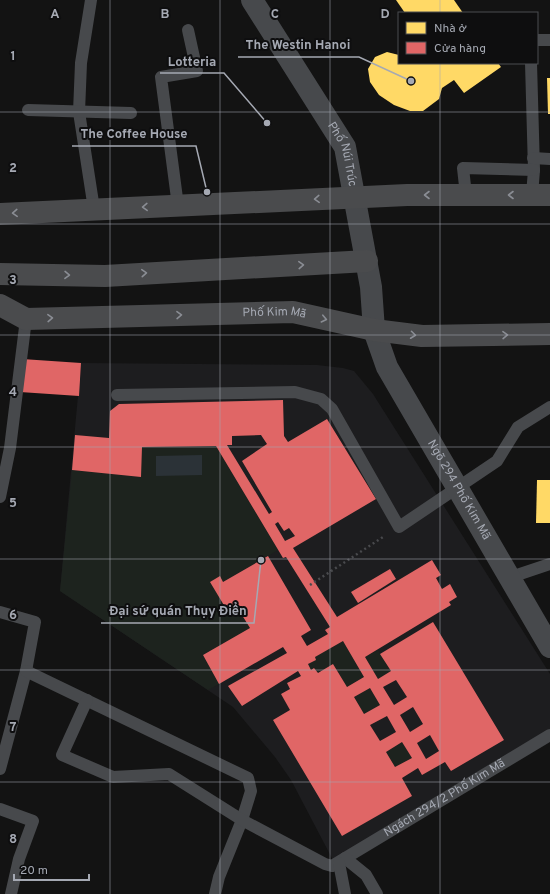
<svg xmlns="http://www.w3.org/2000/svg" width="550" height="894" viewBox="0 0 550 894" font-family="Overpass,sans-serif">
<style>
.built{fill:#1d1d1f}
.green{fill:#1d231e}
.water{fill:#2b3237}
.homes{fill:#ffd966}
.shops{fill:#e06666;fill-rule:evenodd}
.lines{fill:none;stroke-linecap:round;stroke-linejoin:round}
.path{stroke:#494a4d;stroke-width:2.5;stroke-dasharray:2 3;stroke-linecap:butt}
.service{stroke:#47494c;stroke-width:12}
.tertiary{stroke:#47494c;stroke-width:22}
.primary{stroke:#4a4b4d;stroke-width:22}
.oneway{stroke:#8a8d94}
.grid{fill:none;stroke:#a5a9b3;stroke-width:1;stroke-opacity:0.55}
.labels{text-anchor:middle;dominant-baseline:central;stroke-width:4;stroke-linejoin:round;paint-order:stroke}
.street-label{font-size:12px;fill:#a5a9b3;stroke:#0e0e0f}
.grid-label{font-size:13px;text-anchor:middle;font-weight:bold;fill:#a5a9b3;stroke:#0e0e0f;stroke-width:4;stroke-linejoin:round;paint-order:stroke}
.leader{fill:none;stroke:#a5a9b3;stroke-width:1.5}
.callout-dot{fill:#a5a9b3;stroke:#0e0e0f;stroke-width:1.5}
.callout-label{font-size:13px;text-anchor:middle;font-weight:bold;fill:#a5a9b3;stroke:#0e0e0f;stroke-width:4;stroke-linejoin:round;paint-order:stroke}
</style>
<rect width="100%" height="100%" fill="#131313"/>
<polygon class="built" points="81,363 317,365 343,368 354,371 373,394 550,674 550,729 334,862 291,780 275,757 233,707 60,591"/>
<g class="green">
<polygon points="216,446 278,550 223,582 220,577 211,582 228,612 237,607 250,628 203,655 219,684 208,690 60,591 72,470 140,477 142,447"/>
<polygon points="343,641 364,677 347,687 333,664 318,673 314,668 311,670 308,664 316,660 315,657"/>
<polygon points="378,650 391,671 378,679 365,657"/>
<polygon points="370,688 380,705 364,714 354,697"/>
<polygon points="402,742 412,758 395,767 386,752"/>
</g>
<polygon class="water" points="202,455 202,475 156,476 156,456"/>
<g class="homes">
<polygon points="396,0 454,0 463,13 405,13"/>
<polygon points="387,52 399,55 399,63 498,63 501,67 464,93 454,80 442,88 439,99 423,111 410,111 394,105 379,95 370,82 368,69 375,57"/>
<polygon points="547,78 550,78 550,114 548,114"/>
<polygon points="537,480 550,480 550,523 536,523"/>
</g>
<g class="shops">
<polygon points="22,359 81,363 79,396 20,392"/>
<path d="M283,400L284,436L288,442L327,419L376,499L293,548L337,617L432,560L441,575L436,578L442,589L450,584L457,597L449,602L451,605L365,657L378,679L391,671L380,654L433,622L504,740L451,771L445,762L422,775L418,768L402,778L412,796L342,836L273,720L290,710L281,694L290,689L287,683L301,676L298,671L242,706L228,686L287,653L283,647L219,684L203,655L250,628L237,607L228,612L210,582L220,576L223,582L268,556L311,630L301,636L307,646L328,634L325,630L330,627L286,557L283,558L216,446L142,447L141,477L72,470L75,435L109,438L110,411L119,404ZM261,435L267,444L242,461L272,512L269,514L227,445H232V436ZM278,522L284,531L289,528L295,536L285,541L275,524ZM343,641L364,677L347,687L333,664L318,673L314,668L311,670L308,664L316,660L315,657ZM396,680L407,697L394,705L383,687ZM370,688L380,705L364,714L354,697ZM413,707L423,724L410,732L400,715ZM387,716L396,732L380,741L370,725ZM430,735L439,751L426,759L417,743ZM402,742L412,758L395,767L386,752Z"/>
<polygon points="390,569 396,579 358,603 351,592"/>
</g>
<g class="lines">
<polyline class="path" points="310,585 383,537"/>
<g class="service">
<polyline points="91,0 81,63 79,112 94,209"/>
<polyline points="537,40 550,40"/>
<polyline points="531,63 534,170 532,195"/>
<polyline points="28,110 131,113"/>
<polyline points="533,158 550,159"/>
<polyline points="466,195 463,168 534,170"/>
<polyline points="178,206 161,77 197,71 188,30"/>
<polyline points="117,395 295,392 321,399 332,409 399,527 497,461 518,427 550,407"/>
<polyline points="0,497 10,448 26,319"/>
<polyline points="511,577 550,564"/>
<polyline points="0,612 35,622 26,671 0,769"/>
<polyline points="26,671 248,778 251,791 242,820 219,877 215,894"/>
<path id="s1" d="M87,700L62,755L113,777L169,774L242,820L325,864L332,866L550,735"/>
<polyline points="0,809 33,821 19,859 11,894"/>
<polyline points="345,858 366,875 377,894"/>
<polyline points="339,863 345,894"/>
</g>
<path class="tertiary" id="s2" d="M252,0L345,147L371,287L374,330L387,367L550,647"/>
<g class="primary">
<polyline points="0,214 407,195 550,195"/>
<polyline points="0,274 105,276 367,261"/>
<path id="s3" d="M0,305L26,319L293,312L374,330L422,336L550,334"/>
</g>
</g>
<defs><path id="oneway-chevron" d="M-2-3.5L2.5 0L-2 3.5" fill="none" stroke-width="1.6" stroke-linecap="round" stroke-linejoin="round"/></defs>
<g class="oneway">
<use href="#oneway-chevron" transform="translate(427 195) rotate(-180)"/>
<use href="#oneway-chevron" transform="translate(511 195) rotate(180)"/>
<use href="#oneway-chevron" transform="translate(317 199) rotate(177)"/>
<use href="#oneway-chevron" transform="translate(145 207) rotate(178)"/>
<use href="#oneway-chevron" transform="translate(15 213) rotate(177)"/>
<use href="#oneway-chevron" transform="translate(301 265) rotate(-3)"/>
<use href="#oneway-chevron" transform="translate(144 273) rotate(-4)"/>
<use href="#oneway-chevron" transform="translate(67 275) rotate(1)"/>
<use href="#oneway-chevron" transform="translate(179 315) rotate(-1)"/>
<use href="#oneway-chevron" transform="translate(50 318) rotate(-2)"/>
<use href="#oneway-chevron" transform="translate(324 319) rotate(13)"/>
<use href="#oneway-chevron" transform="translate(413 335) rotate(7)"/>
<use href="#oneway-chevron" transform="translate(505 335) rotate(-1)"/>
</g>
<path class="grid" d="M110,0V894M220,0V894M330,0V894M440,0V13M440,63V894M0,112H550M0,224H550M0,335H550M0,447H550M0,559H550M0,670H550M0,782H550"/>
<g class="labels">
<g class="street-label">
<text stroke="none"><textPath href="#s2" startOffset="180">Phố Núi Trúc</textPath></text>
<text stroke="none"><textPath href="#s3" startOffset="278">Phố Kim Mã</textPath></text>
<text stroke="none"><textPath href="#s2" startOffset="541">Ngõ 294 Phố Kim Mã</textPath></text>
<text stroke="none"><textPath href="#s1" startOffset="491">Ngách 294/2 Phố Kim Mã</textPath></text>
</g>
</g>
<g class="grid-label">
<text x="55" y="18">A</text>
<text x="165" y="18">B</text>
<text x="275" y="18">C</text>
<text x="385" y="18">D</text>
<text x="13" y="60">1</text>
<text x="13" y="172">2</text>
<text x="13" y="284">3</text>
<text x="13" y="396">4</text>
<text x="13" y="507">5</text>
<text x="13" y="619">6</text>
<text x="13" y="731">7</text>
<text x="13" y="843">8</text>
</g>
<path class="leader" d="M411 81L359 57H238M267 123L224 73H160M207 192L196 146H72M261 560L254 623H101"/>
<g class="callout-dot">
<circle cx="411" cy="81" r="4"/>
<circle cx="267" cy="123" r="4"/>
<circle cx="207" cy="192" r="4"/>
<circle cx="261" cy="560" r="4"/>
</g>
<g class="callout-label">
<text x="298" y="49">The Westin Hanoi</text>
<text x="192" y="66">Lotteria</text>
<text x="134" y="138">The Coffee House</text>
<text x="178" y="615">Đại sứ quán Thụy Điển</text>
</g>
<rect x="398" y="12" width="140" height="52" fill="#0e0e0f" stroke="#4a4c51"/>
<rect x="406" y="22" width="20" height="12" fill="#ffd966" stroke="#4a4c51"/>
<text x="434" y="32" font-size="12" fill="#a5a9b3">Nhà ở</text>
<rect x="406" y="42" width="20" height="12" fill="#e06666" stroke="#4a4c51"/>
<text x="434" y="52" font-size="12" fill="#a5a9b3">Cửa hàng</text>
<path d="M14 874v6h75v-6" fill="none" stroke="#a5a9b3" stroke-width="2"/>
<text x="20" y="874" font-size="12" fill="#a5a9b3" stroke="#0e0e0f" stroke-width="3" paint-order="stroke">20 m</text>
</svg>
